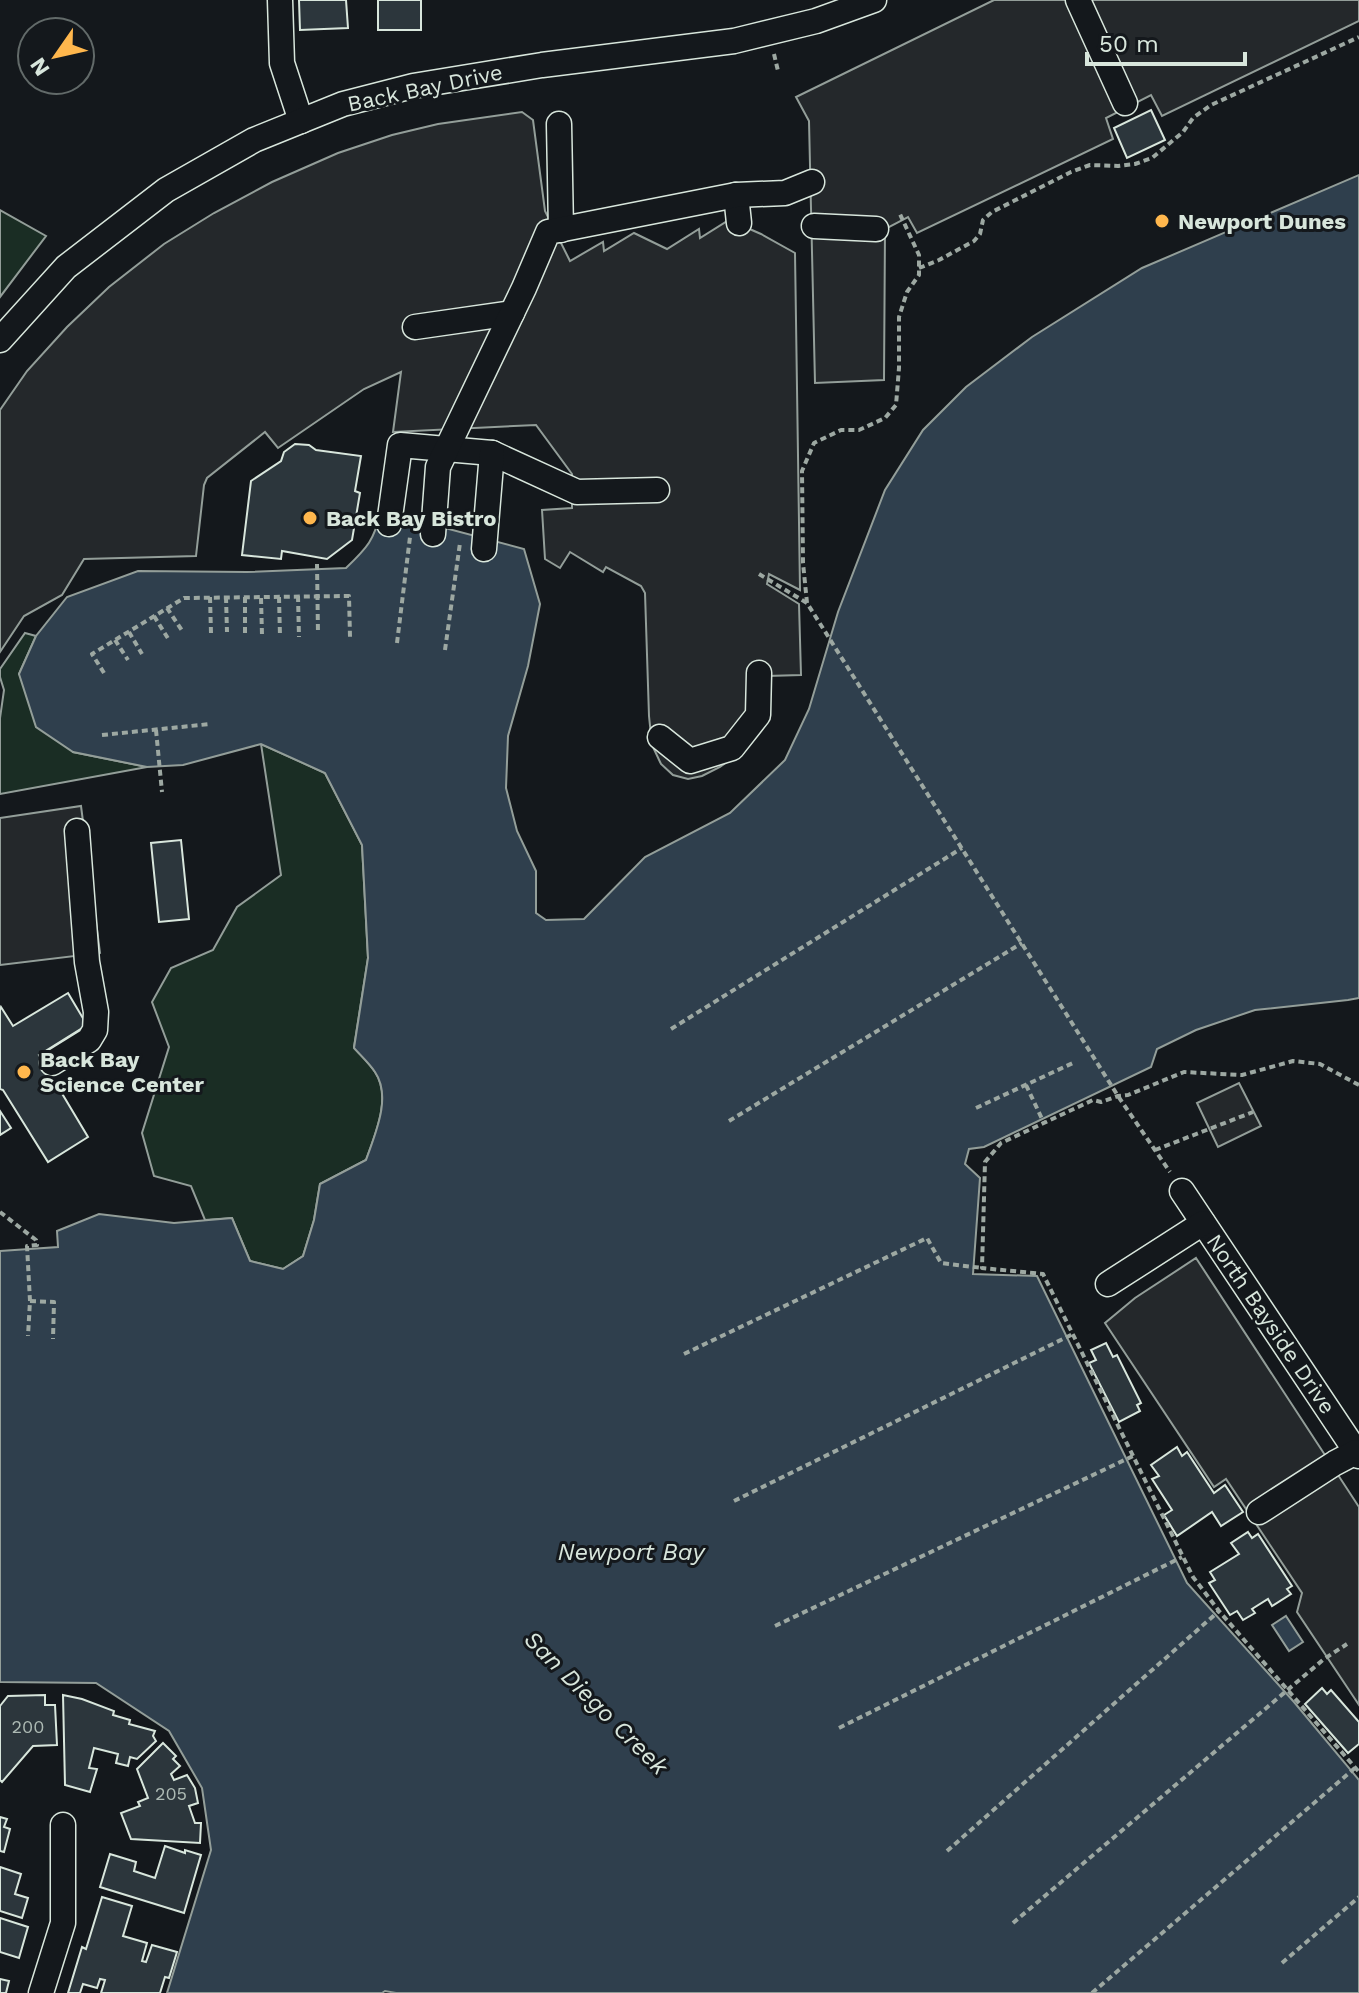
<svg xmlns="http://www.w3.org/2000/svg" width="1359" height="1993" viewBox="0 0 1359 1993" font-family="'Work Sans',sans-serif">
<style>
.green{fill:#1a2d24;stroke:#939e99;stroke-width:2}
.parking{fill:#24282b;stroke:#939e99;stroke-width:2}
.water{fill:#2f3f4d;stroke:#939e99;stroke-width:2}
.building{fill:#2c363c;stroke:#d8e6dc;stroke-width:2}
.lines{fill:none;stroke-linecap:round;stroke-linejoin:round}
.minor-casing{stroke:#d8e6dc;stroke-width:27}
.path{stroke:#9da8a2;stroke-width:4;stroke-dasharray:6 4;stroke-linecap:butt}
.minor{stroke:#14181c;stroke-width:24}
.poi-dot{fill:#ffb74d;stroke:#14181c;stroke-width:3}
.labels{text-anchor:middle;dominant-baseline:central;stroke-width:6;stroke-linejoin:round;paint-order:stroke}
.number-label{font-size:18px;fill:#adbab4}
.street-label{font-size:22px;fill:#d8e6dc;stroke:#14181c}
.poi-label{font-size:22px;font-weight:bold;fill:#d8e6dc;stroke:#14181c;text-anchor:start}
.water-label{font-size:24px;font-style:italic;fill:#d8e6dc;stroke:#14181c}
</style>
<rect width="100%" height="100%" fill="#14181c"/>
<g class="green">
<polygon points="0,210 46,236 0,297"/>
<polygon points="25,633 36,636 19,674 73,752 147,767 0,794 0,718 4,690 0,677 0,669"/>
<path d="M261,744L325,773L362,845L368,958L354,1047C361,1055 369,1063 375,1072C392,1097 375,1135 366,1160L320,1184L314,1220L303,1256L283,1269L250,1261L232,1218L205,1220L191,1186L154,1176L142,1133L169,1047L152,1002L171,968L213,950L237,907L281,875Z"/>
</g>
<g class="parking">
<polygon points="994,0 1359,0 1359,21 1162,116 1151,95 1106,118 1113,139 917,233 908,217 885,229 884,380 815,383 809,121 796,97"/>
<polygon points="522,112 533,120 545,211 570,261 603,242 604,251 634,233 667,249 699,229 700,238 729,220 761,234 795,253 800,590 769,574 767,584 799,604 801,675 767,676 738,754 720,767 702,776 688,779 673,775 661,764 652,745 649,716 645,593 641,586 606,567 603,572 570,552 560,568 545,559 542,510 572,508 572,474 536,425 393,432 401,372 364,389 278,448 265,432 207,478 204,485 196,556 84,559 62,595 24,616 0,652 0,410 27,371 67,327 109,287 164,244 214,213 272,182 338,153 392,135 438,124"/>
<polygon points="81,806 100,953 0,965 0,818"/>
<polygon points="1239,1083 1261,1126 1218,1147 1197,1103"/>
<polygon points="1196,1258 1359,1507 1359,1705 1297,1612 1302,1593 1226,1479 1214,1487 1105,1323 1135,1298"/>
</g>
<g class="water">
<path d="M1359,175V998L1348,1000L1255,1010L1196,1030L1157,1049L1151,1067L984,1147L969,1149L965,1164L980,1178L973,1274L1037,1276L1187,1583L1294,1702L1359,1780V1993H396L385,1991L382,1993H167L211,1850L202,1788L169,1731L96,1683L0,1682V1251L58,1247L57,1231L99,1214L174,1223L232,1218L250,1261L283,1269L303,1256L314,1220L320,1184L366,1160C375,1134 392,1097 375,1072C369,1063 361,1056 354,1048L368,958L362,845L325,773L261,744L183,765L147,767L73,752L36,727L19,674L36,636L67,597L138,571L247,572L346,568C368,547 374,540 381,511L524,549L540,604L528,666L508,736L506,788L517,831L536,871V913L546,920L584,919L645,857L730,813L785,760L809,709L838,612L885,490L923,430L966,387L1032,337L1142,268Z"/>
<polygon points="1286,1616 1303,1642 1289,1651 1272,1625"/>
</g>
<g class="building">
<polygon points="299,0 346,0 348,28 300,30"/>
<rect x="378" y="0" width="43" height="30"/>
<polygon points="1151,110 1165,140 1127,158 1114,128"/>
<polygon points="295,444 309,445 316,450 361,456 355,491 360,493 352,540 327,559 282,551 281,559 242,555 251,481 281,461 284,452"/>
<polygon points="181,840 189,919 159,922 151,843"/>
<polygon points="68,993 87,1025 39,1055 88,1137 48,1162 3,1090 0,1089 0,1010 1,1007 13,1026"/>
<polygon points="0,1111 11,1128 0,1135"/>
<polygon points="1106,1343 1113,1357 1117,1355 1141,1403 1137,1405 1140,1411 1119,1422 1089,1363 1096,1360 1091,1350"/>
<polygon points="1177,1447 1182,1456 1187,1452 1214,1493 1225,1485 1243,1512 1221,1526 1212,1512 1177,1536 1164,1515 1172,1510 1152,1479 1159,1476 1151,1465"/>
<polygon points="1248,1532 1252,1538 1258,1534 1292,1586 1287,1589 1291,1594 1272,1606 1268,1599 1252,1609 1255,1613 1243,1620 1237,1611 1230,1615 1209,1583 1215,1580 1210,1572 1239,1554 1231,1543"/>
<polygon points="1322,1688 1327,1694 1331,1690 1359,1722 1359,1744 1348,1753 1305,1704"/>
<polygon points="45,1695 45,1705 55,1705 57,1745 33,1746 2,1782 0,1780 0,1706 8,1696"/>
<polygon points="63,1695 82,1699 114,1711 113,1715 130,1720 129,1724 155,1731 153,1736 156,1741 137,1759 130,1757 128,1766 116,1763 118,1754 94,1748 89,1768 97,1769 90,1792 65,1785"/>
<polygon points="163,1743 176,1756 173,1759 180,1766 171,1774 174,1780 187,1775 195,1788 198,1803 189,1806 195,1823 201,1823 200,1843 131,1839 121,1813 140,1806 138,1802 148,1798 137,1769"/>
<polygon points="0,1817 7,1819 4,1827 10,1829 4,1852 0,1851"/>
<polygon points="165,1846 185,1853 185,1850 201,1855 184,1913 100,1887 110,1854 136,1862 134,1871 155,1878"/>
<polygon points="0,1867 21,1874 15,1894 28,1898 22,1918 0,1911"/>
<polygon points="102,1897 132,1906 123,1936 147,1943 142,1961 146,1962 152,1945 177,1952 169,1978 165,1977 160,1993 101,1993 105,1980 100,1979 97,1988 83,1984 80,1993 68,1993 82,1947 86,1949"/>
<polygon points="0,1918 28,1927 19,1958 0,1952"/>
<polygon points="0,1979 9,1981 6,1993 0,1993"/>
</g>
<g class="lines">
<g class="minor-casing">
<g id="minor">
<polyline points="280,0 282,63 301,121"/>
<polyline points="1078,0 1125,103"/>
<polyline points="559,124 561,230"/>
<polyline points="736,195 739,223"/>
<polyline points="814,226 876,229"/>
<polyline points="415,327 512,313"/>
<polyline points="0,340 66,267 166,190 254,140 343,104 413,86 542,65 734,41 816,21 874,0"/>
<polyline points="389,524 400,445 492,453 577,492 657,490"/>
<polyline points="433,534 438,467 524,288 548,232 736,195 785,193 812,182"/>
<polyline points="484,549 492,453"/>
<polyline points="660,737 690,761 732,748 758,715 759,673"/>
<polyline points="52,1063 89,1040 95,1030 96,1012 87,962 77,831"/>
<polyline points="1182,1191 1359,1456"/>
<polyline points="1108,1284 1203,1223"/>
<polyline points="1259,1512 1335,1463 1356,1452"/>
<polyline points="41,1993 63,1923 63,1825"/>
</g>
</g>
<g class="path">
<polyline points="774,54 778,71"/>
<polyline points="919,268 939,260 974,241 980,234 983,220 992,212 1071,172 1090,165 1118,166 1135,164 1152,158 1183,132 1193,118 1211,105 1359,37"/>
<polyline points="317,564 318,634"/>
<polyline points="759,574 807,603 1118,1096 1170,1172"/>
<polyline points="298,596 299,637"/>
<polyline points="210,597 211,633"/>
<polyline points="226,597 227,632"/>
<polyline points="245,597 245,633"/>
<polyline points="279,597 280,636"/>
<polyline points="261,598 262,635"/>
<polyline points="807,603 803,563 802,471 814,443 841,430 859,430 885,418 896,405 899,368 899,317 907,292 919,275 919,255 899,212"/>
<polyline points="167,608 183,632"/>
<polyline points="154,616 169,640"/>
<polyline points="129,632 142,654"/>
<polyline points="115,640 128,660"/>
<polyline points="397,643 410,537"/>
<polyline points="445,650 460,543"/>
<polyline points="104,673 92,654 184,598 349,596 350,637"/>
<polyline points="156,730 162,792"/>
<polyline points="102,735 210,724"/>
<polyline points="671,1029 962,848"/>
<polyline points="1026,1085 1044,1123"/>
<polyline points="1359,1085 1320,1064 1293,1061 1242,1075 1184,1072 1128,1095 1118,1096 1101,1102 1093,1100 1001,1143 985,1162 982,1268 1043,1274 1193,1577 1219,1611 1359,1772"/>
<polyline points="976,1108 1075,1062"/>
<polyline points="729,1121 1022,943"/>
<polyline points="1155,1150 1253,1112"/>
<polyline points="0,1212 36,1240 37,1245 27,1246 30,1301 28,1336"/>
<polyline points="30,1301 54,1302 53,1339"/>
<polyline points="684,1354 927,1238 941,1263 982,1268"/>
<polyline points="734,1501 1073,1334"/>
<polyline points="775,1626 1133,1456"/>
<polyline points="839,1728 1182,1557"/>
<polyline points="947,1851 1219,1611"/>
<polyline points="1013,1923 1324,1659 1347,1644"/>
<polyline points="1282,1963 1359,1897"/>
<polyline points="1092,1993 1355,1768"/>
</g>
<use href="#minor" class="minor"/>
</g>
<g class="poi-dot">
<circle cx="1162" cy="221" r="8"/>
<circle cx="310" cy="518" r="8"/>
<circle cx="24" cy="1072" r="8"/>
</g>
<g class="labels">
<g class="number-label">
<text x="28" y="1726">200</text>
<text x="171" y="1793">205</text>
</g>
<g class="street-label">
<text transform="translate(425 88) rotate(-12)">Back Bay Drive</text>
<text transform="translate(1271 1324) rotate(56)">North Bayside Drive</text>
</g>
<g class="poi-label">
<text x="1178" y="221">Newport Dunes</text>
<text x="326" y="518">Back Bay Bistro</text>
<text x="40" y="1059">Back Bay<tspan x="40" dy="25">Science Center</tspan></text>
</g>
<g class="water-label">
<text x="631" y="1552">Newport Bay</text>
<text transform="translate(596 1703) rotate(45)">San Diego Creek</text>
</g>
</g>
<g transform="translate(56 56) rotate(236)"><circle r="38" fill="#14181c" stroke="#626a69" stroke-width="2"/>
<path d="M0-6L14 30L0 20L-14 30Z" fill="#ffb74d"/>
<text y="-12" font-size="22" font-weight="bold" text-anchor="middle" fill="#d8e6dc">N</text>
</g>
<path d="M1087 52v12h158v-12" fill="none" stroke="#d8e6dc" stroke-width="4"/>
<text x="1099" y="52" font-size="24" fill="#d8e6dc" stroke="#14181c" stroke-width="6" paint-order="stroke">50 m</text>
</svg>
